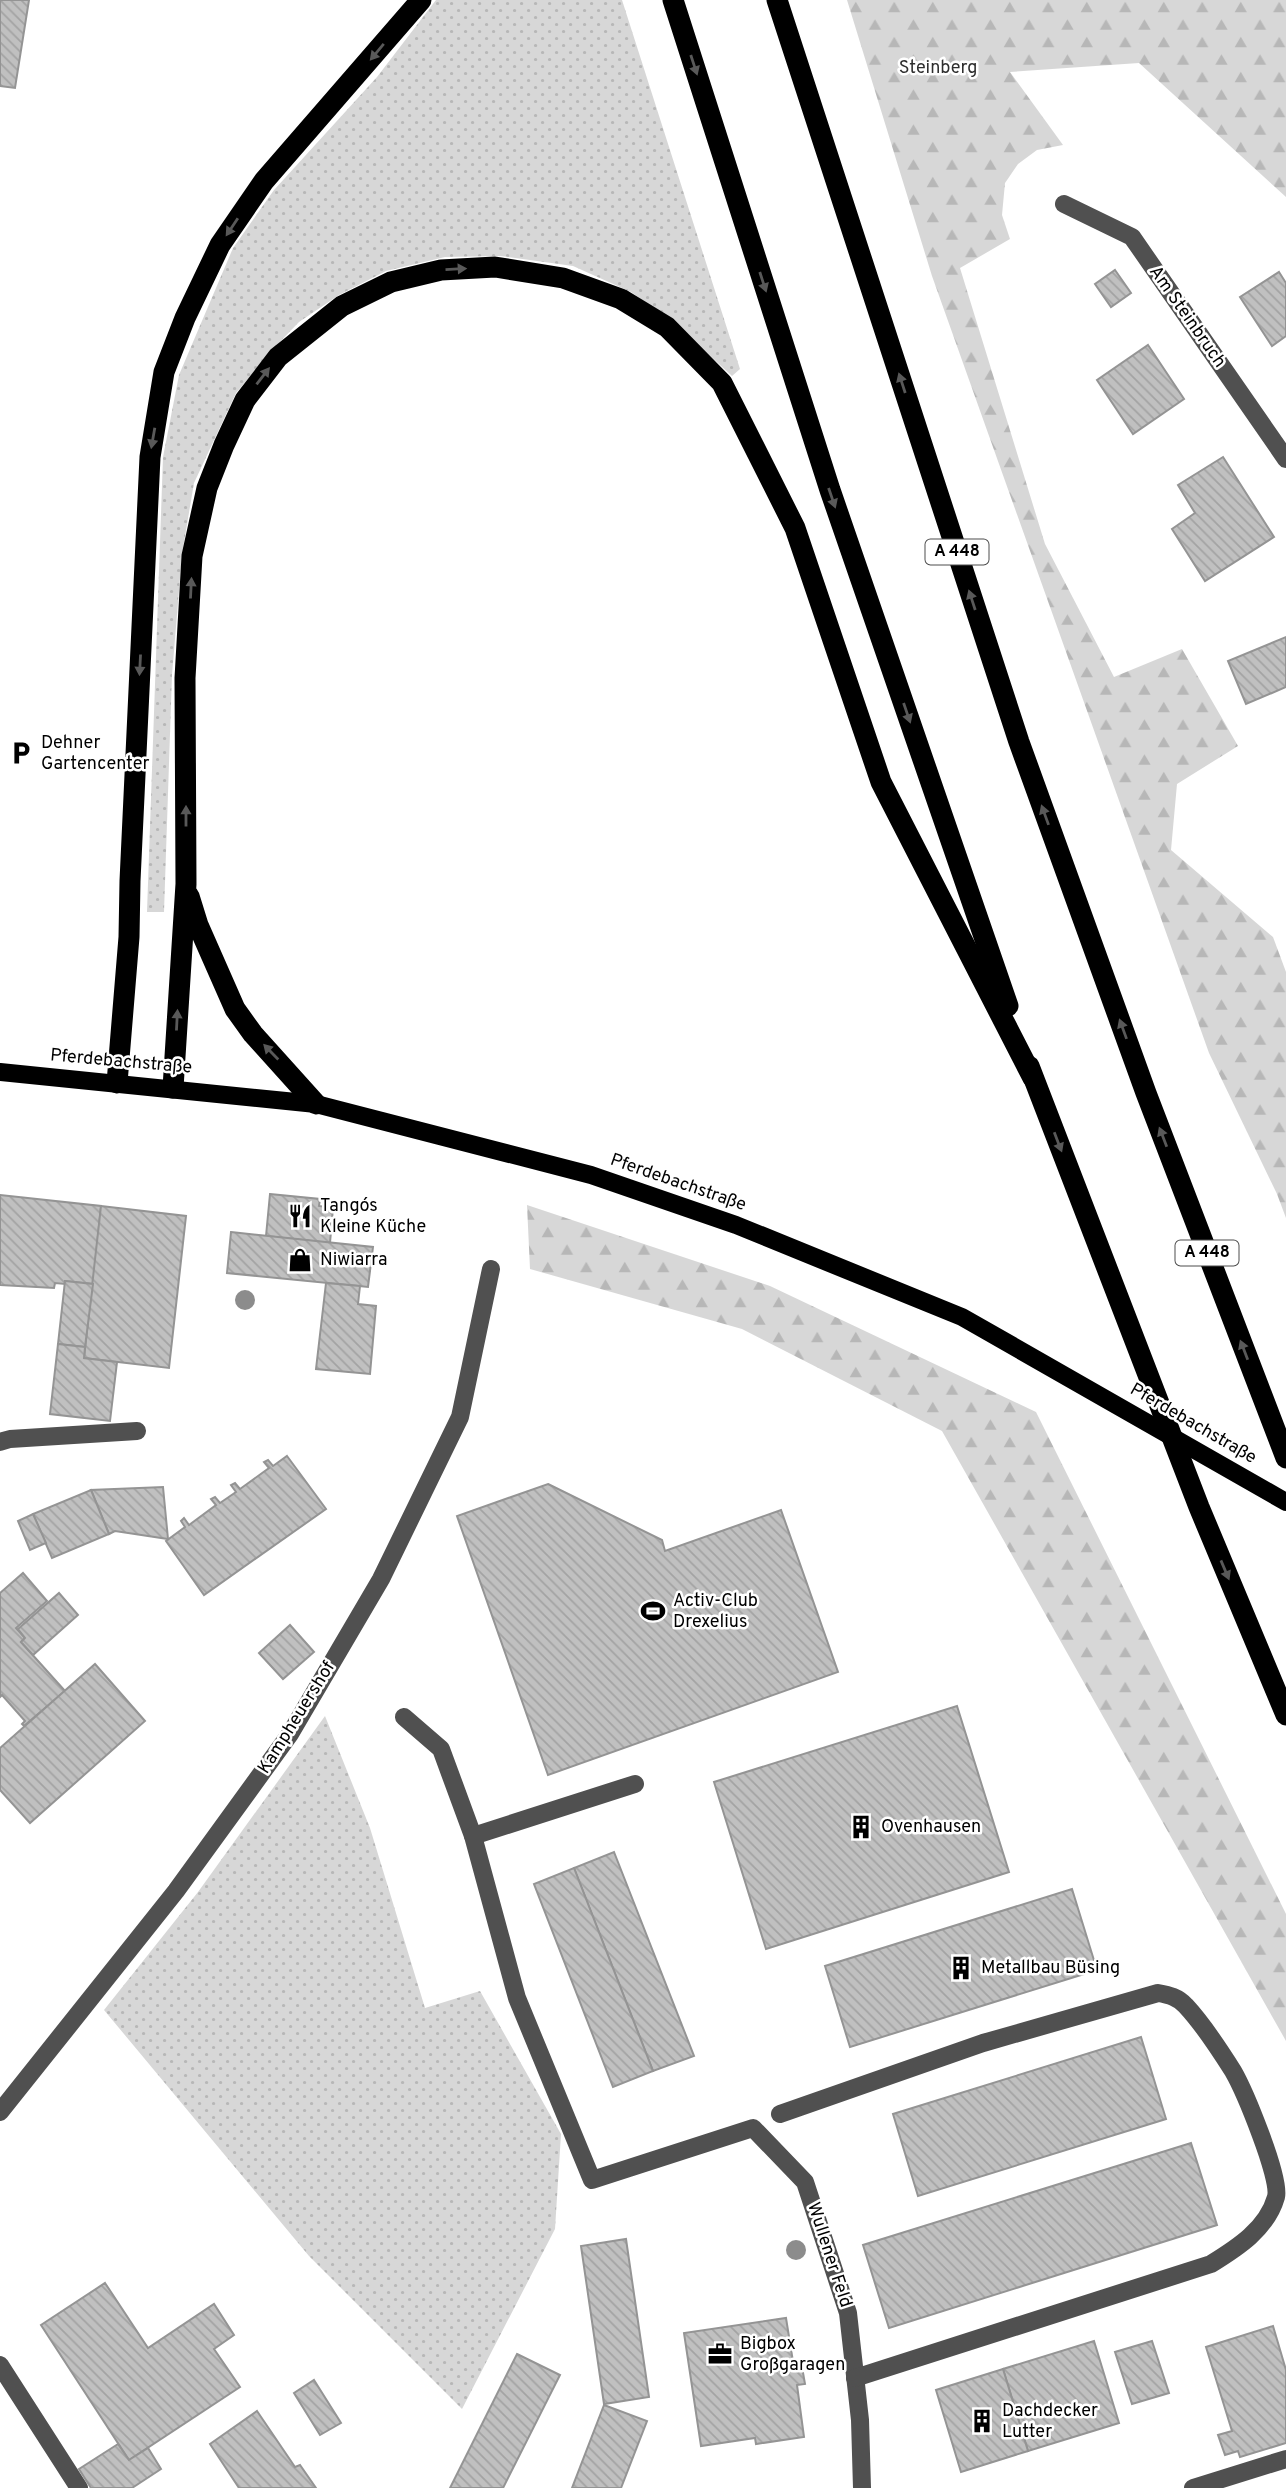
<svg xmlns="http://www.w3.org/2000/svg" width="1286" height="2488" viewBox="0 0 1286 2488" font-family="Overpass,sans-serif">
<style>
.grass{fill:url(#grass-dots)}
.forest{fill:url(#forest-firs)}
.building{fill:url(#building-back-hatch);stroke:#949494;stroke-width:2}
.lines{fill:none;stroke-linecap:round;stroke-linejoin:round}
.minor{stroke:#505050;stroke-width:18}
.major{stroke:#000;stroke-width:18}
.highway{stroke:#000;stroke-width:21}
.tree{fill:#8c8c8c}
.oneway{fill:#595959}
.labels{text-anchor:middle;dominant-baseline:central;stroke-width:5;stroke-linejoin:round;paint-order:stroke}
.shield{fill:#fff;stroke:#4c4c4c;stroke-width:2}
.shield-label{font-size:16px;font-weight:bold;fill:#000}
.park-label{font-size:18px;fill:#2e2e2e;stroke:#fff}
.street-label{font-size:18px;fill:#000;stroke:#fff}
.poi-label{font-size:18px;fill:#000;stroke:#fff;text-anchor:start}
</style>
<defs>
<pattern id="grass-dots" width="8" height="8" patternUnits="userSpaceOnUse" patternTransform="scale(1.75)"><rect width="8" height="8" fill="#d7d7d7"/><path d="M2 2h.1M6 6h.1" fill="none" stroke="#b7b7b7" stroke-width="1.8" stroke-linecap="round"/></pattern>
<pattern id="forest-firs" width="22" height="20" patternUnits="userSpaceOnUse" patternTransform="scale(1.75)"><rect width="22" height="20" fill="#d7d7d7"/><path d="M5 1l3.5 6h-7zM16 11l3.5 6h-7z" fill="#b7b7b7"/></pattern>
<pattern id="building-back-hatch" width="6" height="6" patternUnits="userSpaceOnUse" patternTransform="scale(1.75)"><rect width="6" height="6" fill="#c0c0c0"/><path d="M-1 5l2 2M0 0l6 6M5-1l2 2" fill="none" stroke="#a3a3a3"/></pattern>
</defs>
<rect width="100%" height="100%" fill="#fff"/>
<g class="grass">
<polygon points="436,0 622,0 740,369 732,376 671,320 631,292 573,266 501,256 445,257 386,271 339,295 299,322 273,349 236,393 194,483 182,554 172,675 164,912 147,912 163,457 179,375 233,248 274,190 377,77"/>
<polygon points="325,1716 370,1828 425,2008 480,1991 561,2134 555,2229 462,2409 309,2256 104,2010 198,1892"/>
</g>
<g class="forest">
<polygon points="847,0 1286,0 1286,197 1139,63 1010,72 1063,145 1037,150 1018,164 1005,183 1002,215 1010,239 960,268 1045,544 1114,677 1182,649 1238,746 1177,784 1171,850 1273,937 1286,972 1286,1218 1277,1194 1209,1053 932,276"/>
<polygon points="527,1205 770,1286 1036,1412 1286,1914 1286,2041 942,1431 742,1329 530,1269"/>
</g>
<g class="building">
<polygon points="0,0 29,0 15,88 0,86"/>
<polygon points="1115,270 1131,293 1111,307 1095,284"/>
<polygon points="1279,272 1286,283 1286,336 1272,346 1240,297"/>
<polygon points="1148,345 1184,399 1133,434 1097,380"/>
<polygon points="1223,457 1274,537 1205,581 1172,529 1195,513 1178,485"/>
<polygon points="1286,637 1286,687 1246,704 1228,661"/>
<polygon points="270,1194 320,1199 319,1206 333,1208 330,1243 266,1236"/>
<polygon points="0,1195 101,1206 93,1284 65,1281 65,1284 55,1283 54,1288 0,1285"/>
<polygon points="101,1206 186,1216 169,1368 84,1358"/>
<polygon points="231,1232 373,1247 368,1287 227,1273"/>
<polygon points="65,1281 93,1284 85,1347 58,1344"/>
<polygon points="326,1283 360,1286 358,1304 376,1306 370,1374 316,1369"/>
<polygon points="58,1344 85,1347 84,1358 117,1362 110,1421 50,1414"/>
<polygon points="287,1456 326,1509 204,1595 166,1541 185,1527 181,1521 184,1518 189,1525 216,1505 211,1499 215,1497 220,1503 236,1492 231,1485 235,1483 240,1489 269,1468 264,1462 268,1460 273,1466"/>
<polygon points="548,1484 662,1540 665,1551 781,1510 838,1672 548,1775 457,1516"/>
<polygon points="163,1487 168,1539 115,1531 109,1534 91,1490"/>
<polygon points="91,1490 109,1534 52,1558 33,1514"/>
<polygon points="33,1514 46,1543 30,1550 18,1521"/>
<polygon points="23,1573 47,1601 16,1628 25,1638 21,1642 65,1691 24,1726 22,1724 25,1721 2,1695 0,1697 0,1593"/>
<polygon points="59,1593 78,1615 33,1655 21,1642 25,1638 18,1629"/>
<polygon points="290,1625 314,1652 283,1679 259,1653"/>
<polygon points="95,1664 145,1721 30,1823 0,1790 0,1748"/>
<polygon points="957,1706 1009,1872 766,1949 714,1782"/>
<polygon points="614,1852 694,2056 653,2071 574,1868"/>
<polygon points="574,1868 653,2071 613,2087 534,1884"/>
<polygon points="1072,1889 1097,1970 850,2047 825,1966"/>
<polygon points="1141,2037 1166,2119 918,2196 893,2114"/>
<polygon points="1191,2143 1217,2225 889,2328 863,2245"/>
<polygon points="626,2239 649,2397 604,2404 581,2246"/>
<polygon points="105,2283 148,2348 214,2304 234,2335 214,2349 240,2387 129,2460 41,2325"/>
<polygon points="786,2318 794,2368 802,2367 805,2384 797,2385 804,2437 756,2444 755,2438 701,2446 684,2333"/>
<polygon points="1273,2326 1286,2370 1286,2443 1240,2457 1238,2451 1225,2455 1218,2435 1232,2431 1206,2347"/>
<polygon points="1094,2341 1119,2423 1028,2451 1003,2369"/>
<polygon points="1152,2341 1169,2393 1132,2404 1115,2352"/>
<polygon points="517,2354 560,2375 503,2488 450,2488"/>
<polygon points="1003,2369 1028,2451 961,2472 936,2390"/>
<polygon points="314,2380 341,2423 320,2435 294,2393"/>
<polygon points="604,2405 647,2421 621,2488 572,2488"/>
<polygon points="257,2411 295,2467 300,2465 316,2488 239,2488 210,2444"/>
<polygon points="118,2444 129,2460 148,2448 161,2469 132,2488 91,2488 79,2469"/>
</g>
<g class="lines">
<g class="minor">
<polyline points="1064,204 1132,237 1286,459"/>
<polyline points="0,1442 10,1439 137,1431"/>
<polyline points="404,1717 441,1749 473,1836"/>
<polyline points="635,1784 473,1836 517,1998 592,2180 753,2128 805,2182 848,2313 860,2420 862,2488"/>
<polyline points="0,2112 176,1891 290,1734 381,1579 460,1417 491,1269"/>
<path d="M780,2114L983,2043L1158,1993C1169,1995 1178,1997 1186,2006C1201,2022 1221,2052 1233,2071C1244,2090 1281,2178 1276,2197C1267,2229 1237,2248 1211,2264L855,2378"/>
<polyline points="0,2365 79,2488"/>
<polyline points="1193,2488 1286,2459"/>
</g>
<polyline class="major" points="0,1072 316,1104 591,1175 736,1225 962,1317 1286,1502"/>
<g class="highway">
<polyline points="673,0 830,490 1008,1006"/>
<polyline points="777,0 1019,742 1146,1093 1286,1458"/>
<polyline points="189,896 198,925 235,1009 253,1034 316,1104"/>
<polyline points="1029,1066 1199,1507 1286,1715"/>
<polyline points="117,1083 129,937 130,881 150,457 164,372 185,318 220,245 264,181 421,0"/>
<polyline points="173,1088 186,884 185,678 192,556 207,488 224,445 245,400 278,357 342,306 391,282 441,270 495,267 563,278 621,299 667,327 722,383 795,528 881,782 1033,1078"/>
</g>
</g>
<g class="tree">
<circle cx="245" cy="1300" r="10"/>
<circle cx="796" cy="2250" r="10"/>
</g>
<defs><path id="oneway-solid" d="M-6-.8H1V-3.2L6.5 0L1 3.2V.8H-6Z" transform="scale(1.75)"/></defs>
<g class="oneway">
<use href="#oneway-solid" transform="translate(377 52) rotate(130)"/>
<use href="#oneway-solid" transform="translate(694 65) rotate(72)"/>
<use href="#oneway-solid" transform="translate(232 227) rotate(124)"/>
<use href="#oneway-solid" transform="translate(456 269) rotate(-3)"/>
<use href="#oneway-solid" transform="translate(763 282) rotate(72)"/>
<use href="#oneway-solid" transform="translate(263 376) rotate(-52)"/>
<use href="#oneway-solid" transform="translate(902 383) rotate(-108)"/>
<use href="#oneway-solid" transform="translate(153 438) rotate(100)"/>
<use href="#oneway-solid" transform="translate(832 498) rotate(71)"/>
<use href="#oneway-solid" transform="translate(191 588) rotate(-87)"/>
<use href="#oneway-solid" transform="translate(972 600) rotate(-108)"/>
<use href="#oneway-solid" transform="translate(140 665) rotate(93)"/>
<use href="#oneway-solid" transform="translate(907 713) rotate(71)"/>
<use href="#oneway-solid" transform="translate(1045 815) rotate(-110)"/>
<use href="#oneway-solid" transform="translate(186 816) rotate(-90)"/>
<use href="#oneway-solid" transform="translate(177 1020) rotate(-87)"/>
<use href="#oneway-solid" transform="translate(1123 1029) rotate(-110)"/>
<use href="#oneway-solid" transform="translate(271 1052) rotate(-134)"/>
<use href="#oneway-solid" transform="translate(1163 1137) rotate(-111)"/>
<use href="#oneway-solid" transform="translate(1058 1142) rotate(69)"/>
<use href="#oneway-solid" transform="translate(1244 1350) rotate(-111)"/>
<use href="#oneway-solid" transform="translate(1225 1570) rotate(67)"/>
</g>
<defs>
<g id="parking-bare" transform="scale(1.89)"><path d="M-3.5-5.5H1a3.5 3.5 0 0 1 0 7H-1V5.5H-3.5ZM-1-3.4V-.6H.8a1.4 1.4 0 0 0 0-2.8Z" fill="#000" stroke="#fff" stroke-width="2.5" paint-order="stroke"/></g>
<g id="restaurant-bare" transform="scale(1.89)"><path d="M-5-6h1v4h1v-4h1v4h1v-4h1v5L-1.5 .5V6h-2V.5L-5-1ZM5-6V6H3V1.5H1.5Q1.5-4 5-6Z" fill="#000" stroke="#fff" stroke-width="2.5" paint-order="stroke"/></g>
<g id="shop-bare" transform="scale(1.89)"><path d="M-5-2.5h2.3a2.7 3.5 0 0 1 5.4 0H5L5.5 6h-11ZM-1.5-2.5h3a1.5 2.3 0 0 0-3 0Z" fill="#000" stroke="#fff" stroke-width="2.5" paint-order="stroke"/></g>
<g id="stadium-bare" transform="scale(1.89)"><path d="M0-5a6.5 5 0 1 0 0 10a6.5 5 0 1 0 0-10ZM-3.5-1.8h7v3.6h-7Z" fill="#000" stroke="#fff" stroke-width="2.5" paint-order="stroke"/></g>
<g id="building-bare" transform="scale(1.89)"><path d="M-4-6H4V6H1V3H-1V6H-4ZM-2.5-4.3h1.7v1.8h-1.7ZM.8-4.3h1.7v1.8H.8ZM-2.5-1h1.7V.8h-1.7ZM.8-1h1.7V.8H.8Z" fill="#000" stroke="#fff" stroke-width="2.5" paint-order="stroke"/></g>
<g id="office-bare" transform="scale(1.89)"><path d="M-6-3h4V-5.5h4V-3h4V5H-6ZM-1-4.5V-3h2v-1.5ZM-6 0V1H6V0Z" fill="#000" stroke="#fff" stroke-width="2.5" paint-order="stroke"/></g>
</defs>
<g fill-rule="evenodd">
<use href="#parking-bare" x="21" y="753"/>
<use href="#restaurant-bare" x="300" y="1216"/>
<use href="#shop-bare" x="300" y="1260"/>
<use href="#stadium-bare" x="653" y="1611"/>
<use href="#building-bare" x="861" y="1827"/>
<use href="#building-bare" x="961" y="1968"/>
<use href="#office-bare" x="720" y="2354"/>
<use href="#building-bare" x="982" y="2421"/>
</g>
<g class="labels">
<g class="shield">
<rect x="925.5" y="539.5" width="63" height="25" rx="5"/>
<rect x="1175.5" y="1240.5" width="63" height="25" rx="5"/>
</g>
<g class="shield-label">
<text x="957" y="552">A 448</text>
<text x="1207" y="1253">A 448</text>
</g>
<g class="park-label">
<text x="938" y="68">Steinberg</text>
</g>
<g class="street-label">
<text transform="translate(1187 317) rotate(55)">Am Steinbruch</text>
<text transform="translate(121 1062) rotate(5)">Pferdebachstraße</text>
<text transform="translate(678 1183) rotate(19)">Pferdebachstraße</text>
<text transform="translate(1193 1424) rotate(30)">Pferdebachstraße</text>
<text transform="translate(297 1718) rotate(-58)">Kampheuershof</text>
<text transform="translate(829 2255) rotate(72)">Wullener Feld</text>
</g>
<g class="poi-label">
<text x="41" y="743">Dehner<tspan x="41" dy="21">Gartencenter</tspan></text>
<text x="320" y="1206">Tango´s<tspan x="320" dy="21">Kleine Küche</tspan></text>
<text x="320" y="1260">Niwiarra</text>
<text x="673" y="1601">Activ-Club<tspan x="673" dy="21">Drexelius</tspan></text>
<text x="881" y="1827">Ovenhausen</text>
<text x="981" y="1968">Metallbau Büsing</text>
<text x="740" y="2344">Bigbox<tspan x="740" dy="21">Großgaragen</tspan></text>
<text x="1002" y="2411">Dachdecker<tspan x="1002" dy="21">Lutter</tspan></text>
</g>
</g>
</svg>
